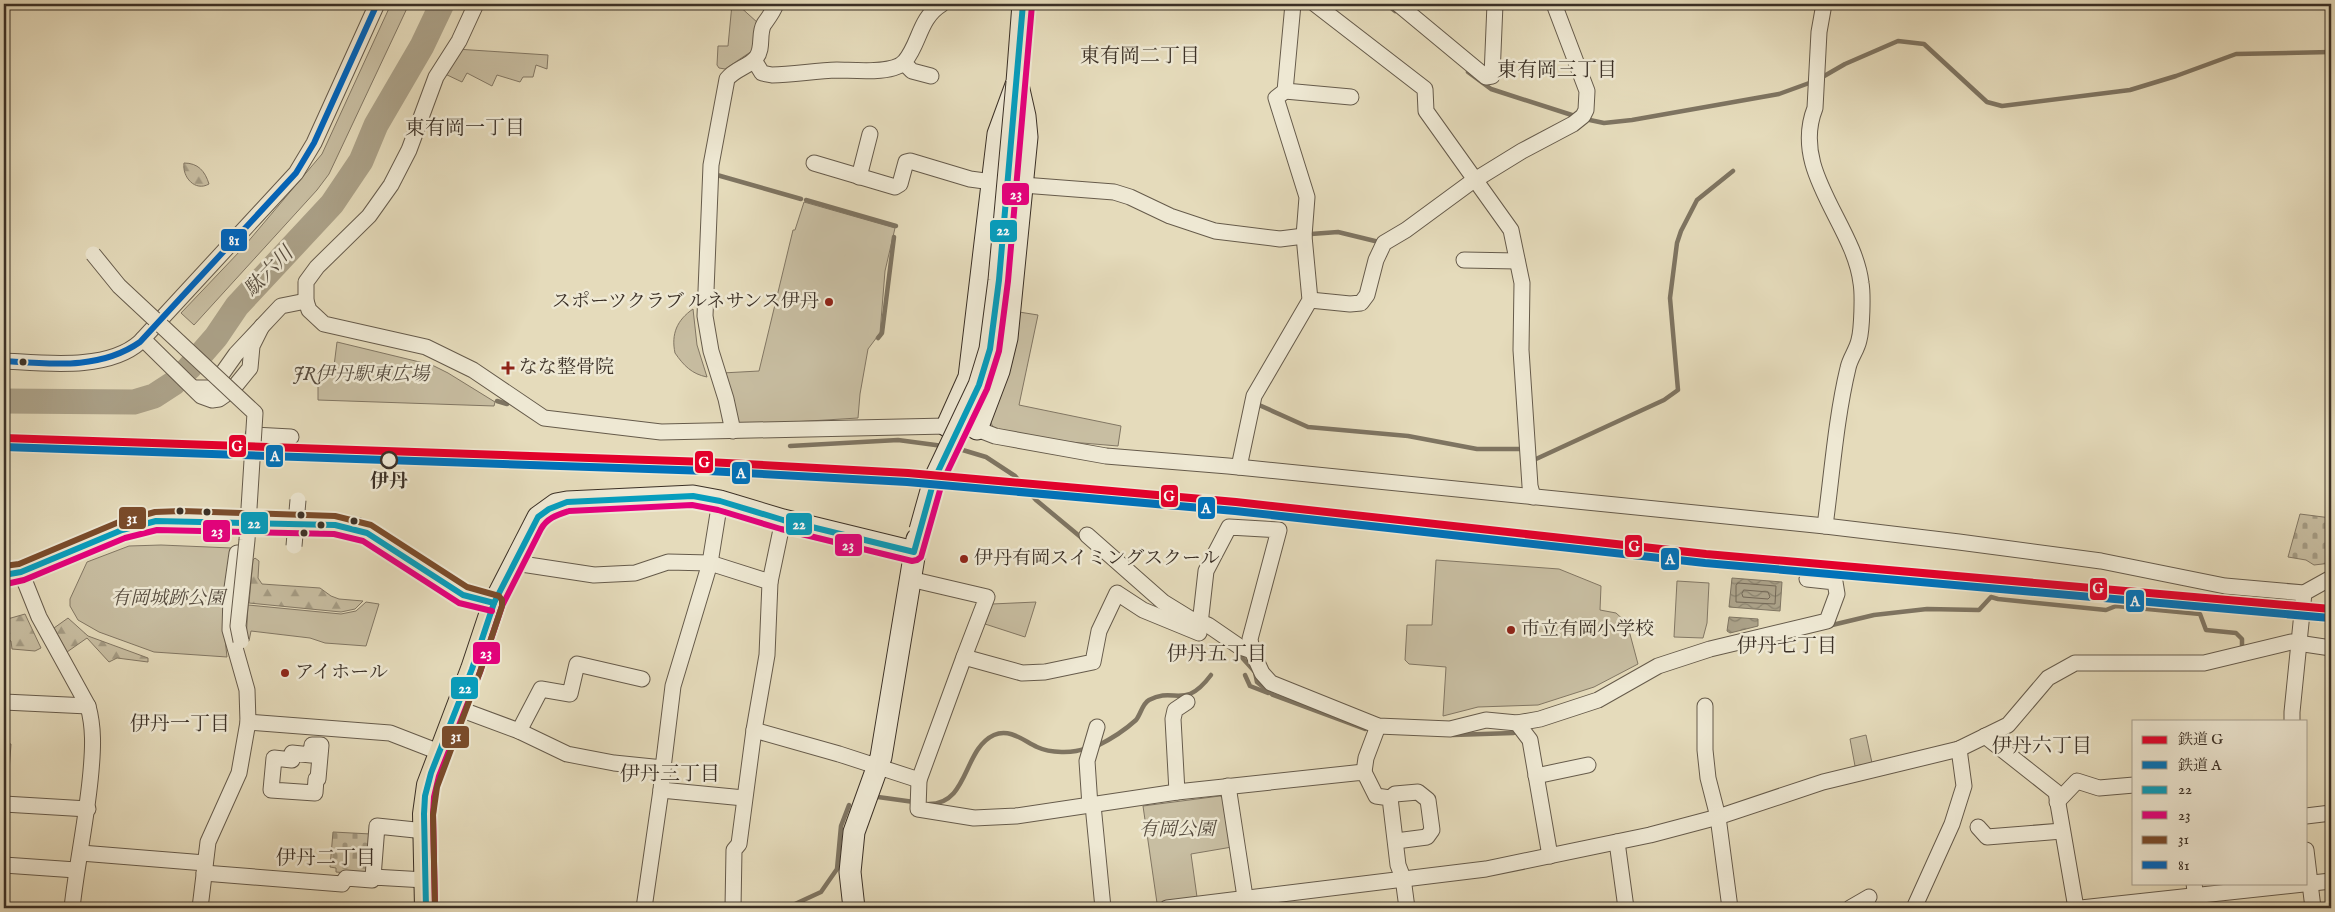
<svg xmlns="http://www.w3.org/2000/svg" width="2335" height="912" viewBox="0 0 2335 912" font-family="'IM FELL English','Noto Serif JP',serif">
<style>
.forest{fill:url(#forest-firs);stroke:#827764}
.cemetery{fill:url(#cemetery-stones);stroke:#827764}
.park{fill:#c8bea2;stroke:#827764}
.water{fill:url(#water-waves);stroke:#7e7461}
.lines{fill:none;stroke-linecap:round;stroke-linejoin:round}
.shore{stroke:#736857;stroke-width:1}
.stream{stroke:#7e7461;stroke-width:4.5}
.river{stroke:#aba188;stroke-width:25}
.street-casing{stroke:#665b4b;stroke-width:17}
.secondary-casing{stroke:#3b3026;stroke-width:23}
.primary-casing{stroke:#3b3026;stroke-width:24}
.street{stroke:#eee8d3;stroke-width:15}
.secondary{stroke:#eee8d3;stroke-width:21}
.primary{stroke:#e5dbbb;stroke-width:22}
.street-bridge-casing{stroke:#665b4b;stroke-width:17;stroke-linecap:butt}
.secondary-bridge-casing{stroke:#3b3026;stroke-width:23;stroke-linecap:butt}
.street-bridge{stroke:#eee8d3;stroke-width:15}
.secondary-bridge{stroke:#eee8d3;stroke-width:21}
.bus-1-casing{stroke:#eee8d3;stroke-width:10}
.bus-2-casing{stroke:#eee8d3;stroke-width:10}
.bus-3-casing{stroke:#eee8d3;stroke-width:10}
.bus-4-casing{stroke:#eee8d3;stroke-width:10}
.bus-1{stroke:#069dbd;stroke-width:6}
.bus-2{stroke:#e5007d;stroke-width:6}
.bus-3{stroke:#7a4b2a;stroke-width:6}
.bus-4{stroke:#0065bd;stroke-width:6}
.rail-1-casing{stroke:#eee8d3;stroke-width:11}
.rail-2-casing{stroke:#eee8d3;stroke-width:11}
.rail-1{stroke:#e4002b;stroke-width:8}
.rail-2{stroke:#0072ba;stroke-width:8}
.poi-dot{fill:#8f2418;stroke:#eee8d3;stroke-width:2}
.bus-dot{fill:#3b3026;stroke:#eee8d3;stroke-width:2}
.stop-dot{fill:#eee8d3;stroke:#3b3026;stroke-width:2.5}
.labels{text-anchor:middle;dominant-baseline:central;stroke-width:5;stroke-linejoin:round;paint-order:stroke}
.poi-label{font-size:19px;fill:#3b3026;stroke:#eee8d3;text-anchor:start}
.park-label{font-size:19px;font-style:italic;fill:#574c3f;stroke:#eee8d3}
.stop-label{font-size:19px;font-weight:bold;fill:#3b3026;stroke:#eee8d3}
.neighbourhood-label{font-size:20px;fill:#3b3026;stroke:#eee8d3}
.water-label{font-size:20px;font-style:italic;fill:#574c3e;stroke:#eee8d3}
.line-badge{stroke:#eee8d3;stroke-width:2}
.badge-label{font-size:14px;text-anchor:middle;font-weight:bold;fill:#fff}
</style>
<defs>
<pattern id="forest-firs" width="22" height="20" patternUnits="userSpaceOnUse" patternTransform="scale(1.25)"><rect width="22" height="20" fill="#c8bea2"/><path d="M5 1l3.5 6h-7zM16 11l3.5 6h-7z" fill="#a49b84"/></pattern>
<pattern id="cemetery-stones" width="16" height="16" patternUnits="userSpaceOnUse" patternTransform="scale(1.25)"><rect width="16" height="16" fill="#c8bea2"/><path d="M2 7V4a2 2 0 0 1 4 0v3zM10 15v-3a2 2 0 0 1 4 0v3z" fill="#a49b84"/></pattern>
<pattern id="water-waves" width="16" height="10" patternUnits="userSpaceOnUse" patternTransform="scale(1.25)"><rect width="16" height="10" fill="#aba188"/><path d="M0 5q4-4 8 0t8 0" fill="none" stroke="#8c846f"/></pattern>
</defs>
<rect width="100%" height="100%" fill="#e5dbbb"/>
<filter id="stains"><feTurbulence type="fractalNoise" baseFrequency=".004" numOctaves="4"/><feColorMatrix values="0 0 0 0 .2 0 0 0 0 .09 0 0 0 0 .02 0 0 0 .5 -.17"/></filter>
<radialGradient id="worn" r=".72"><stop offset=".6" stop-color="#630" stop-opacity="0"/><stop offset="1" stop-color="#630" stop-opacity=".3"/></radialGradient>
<g class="forest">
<path d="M184,163C198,163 205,171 209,184C195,192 182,177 184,163Z"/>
<polygon points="255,558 259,561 258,578 262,584 320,588 331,596 339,599 363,601 355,609 341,612 249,603 253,560"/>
<polygon points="25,614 41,648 35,651 12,649 11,641 4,639 4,620"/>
<polygon points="68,618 88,636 148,658 148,662 117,658 109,662 87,638 67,652 54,628"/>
</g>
<g class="cemetery">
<polygon points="2300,514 2331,518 2331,563 2314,565 2306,560 2288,557"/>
<polygon points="333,832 371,834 368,875 336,872 336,868 330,867"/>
</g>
<g class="park">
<polygon points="391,4 409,4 329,174 317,190 194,325 181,313 241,250 322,154"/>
<polygon points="732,4 737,4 758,23 752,51 725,69 719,68 717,65 718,46 728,46"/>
<polygon points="456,49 548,55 547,69 536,65 533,77 523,77 520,82 497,75 492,86 467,73 462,82 443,73"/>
<polygon points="804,202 895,228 885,271 880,333 868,349 860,394 858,418 744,425 736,422 722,373 759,371 793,230 795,230"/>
<path d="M693,309L697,345L707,377C692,374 684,366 675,353C671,334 677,320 693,309Z"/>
<polygon points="1019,312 1038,315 1019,405 1121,426 1118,446 1058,441 994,429 988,417"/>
<polygon points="337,342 432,365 448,373 495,402 494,406 318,400 318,378 333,374"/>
<polygon points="161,545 232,548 225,639 227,657 154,652 99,632 78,620 70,606 70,599 87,562 129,546"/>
<polygon points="1436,560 1559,569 1601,586 1600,610 1616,613 1627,623 1638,664 1594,687 1538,705 1478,707 1443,716 1446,667 1409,664 1405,660 1407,625 1432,625"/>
<polygon points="1677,581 1709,583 1707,623 1703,638 1674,637"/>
<polygon points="366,602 379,604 366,646 325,643 310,638 251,631 249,641 246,641 248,605 341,614 356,611"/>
<polygon points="1036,602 1025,637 985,624 992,604"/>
<polygon points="1866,735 1872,763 1855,766 1850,739"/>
<polygon points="4,743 11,744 7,801 4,801"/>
<polygon points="1220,796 1225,799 1232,847 1191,854 1197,897 1157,903 1143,806"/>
</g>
<g class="water">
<polygon points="1732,578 1782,582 1780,611 1729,607"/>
<polygon points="1729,617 1758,619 1758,626 1730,633 1727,631"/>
</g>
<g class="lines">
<g class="shore">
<polygon points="1738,583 1776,586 1775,604 1736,602 1736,586"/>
<polygon points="1744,590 1768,592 1770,597 1768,599 1743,597 1742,594"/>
</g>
<g class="stream">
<polyline points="1386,4 1395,11"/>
<polyline points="1468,72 1491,89 1578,117"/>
<polyline points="1819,79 1845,64 1898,41 1924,44 1987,102 2002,106 2130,90 2176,76 2236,54 2331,52"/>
<polyline points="1585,119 1604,123 1632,120 1779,94 1812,82"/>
<polyline points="717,175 801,199"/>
<polyline points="806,200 896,226"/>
<polyline points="1311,234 1338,232 1379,242"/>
<polyline points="878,338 882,333 894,237"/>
<polyline points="497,401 507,404"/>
<polyline points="1259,405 1308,427 1408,436 1477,449 1521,449"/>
<polyline points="790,446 898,440 943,446"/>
<polyline points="956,448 986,457 1015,476 1036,500 1083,539"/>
<polyline points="1536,459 1664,400 1678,390 1670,298 1677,243 1681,231 1697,200 1733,171"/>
<polyline points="1828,626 1874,615 1927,609 1979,610 1991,597 1998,599 2106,610 2116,606 2200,614 2206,630 2236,633 2242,639 2242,647"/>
<polyline points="1237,652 1255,672 1257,682 1273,695 1365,729"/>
<polyline points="1245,675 1250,686 1268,693"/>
<polyline points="1453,735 1513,733 1520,731"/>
<path d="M1097,746C1111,739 1124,731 1136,720C1141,714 1142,704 1149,700C1175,686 1184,711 1211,675"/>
<polyline points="878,797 914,802"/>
<path d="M929,804C969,804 963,749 994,735C1010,728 1024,741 1037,747C1050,753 1073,754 1086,748"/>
<polyline points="739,905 795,904 821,892 837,869 841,826 849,805"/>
</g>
<polyline class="river" points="4,401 134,402 154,396 174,383 189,368 216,337 237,306 332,204 361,161 376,125 422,46 442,4"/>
<g class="street-casing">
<g id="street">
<polyline points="476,4 459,41 436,77 409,150 391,185 369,216 317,267 306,282 306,301 309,310 324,324 426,347 473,370 544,418 661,432 947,426 977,429 995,436 1106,456 1228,466 1825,526 1959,542 2101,561 2225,586 2304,593 2331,578"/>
<polyline points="1315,4 1425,89 1426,111 1511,230 1522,283 1521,350 1530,486 1533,497"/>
<polyline points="1398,4 1486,77 1492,76 1495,4"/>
<path d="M1824,4L1819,32L1815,108C1790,171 1854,224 1861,283C1863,294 1862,329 1859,340C1857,350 1850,358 1848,368C1836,418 1832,474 1825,526"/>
<path d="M754,60L762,73L772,75C794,74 816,71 837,70C853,70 894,75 905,61C920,43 919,18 942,4"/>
<polyline points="904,63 912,71 931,76"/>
<polyline points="1285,91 1351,97"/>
<polyline points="814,163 895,187 900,184 906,162 910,161 970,179 992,182"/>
<polyline points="859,177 870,134"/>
<polyline points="1023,185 1114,192 1130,197 1170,216 1215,231 1280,239 1304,236"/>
<polyline points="1464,260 1517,261"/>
<polyline points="1310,300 1350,304 1361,303 1367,295 1376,260 1384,243 1406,230 1470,183 1522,151 1573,124 1583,116 1586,110 1587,91 1554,4"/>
<polyline points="143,339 201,396 212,400 219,399 232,390 250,368 252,346 262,326"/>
<path d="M4,361C44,363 108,371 140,342L296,173L314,143L377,4"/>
<polyline points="194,388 212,388 236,354 281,306 306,301"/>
<path d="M733,431L726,399L711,351L705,316L711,165L727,79C735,69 748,67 756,58C764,48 758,34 764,24C769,17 773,12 776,4"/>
<polyline points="253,435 291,437"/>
<polyline points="1239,467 1254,396 1310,300 1304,236 1307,197 1276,98 1285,91 1293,4"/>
<polyline points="1087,535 1163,602 1189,618 1208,625 1240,647 1252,651"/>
<polyline points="515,563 594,575 635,573 668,562 710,563 770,582 767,655 754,730 739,844 734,850 733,908"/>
<path d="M21,572L39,617L88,706C94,728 93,748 91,771C87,818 77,862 72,908"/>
<polyline points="910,579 987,597 964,657"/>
<polyline points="770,582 783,520"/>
<polyline points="4,702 88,706"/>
<polyline points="1705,706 1705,750 1708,778 1718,817 1730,908"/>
<polyline points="457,708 519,731 567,754 614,763 663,768 661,790 744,798"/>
<polyline points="2292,721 2292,712 2304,593"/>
<polyline points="248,722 390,733 439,752"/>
<polyline points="1517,723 1540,719 1598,700 1658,666 1710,649 1827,621 1837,594 1835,582 1807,579"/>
<polyline points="754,730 839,754 919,780"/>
<polyline points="519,731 541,689 570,694 577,664 642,679"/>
<polyline points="1985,736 2056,792 2076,908"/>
<polygon points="312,745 321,745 318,779 316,779 315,793 271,790 274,758 292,760 292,753 311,755"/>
<polyline points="663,768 673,686 710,563 720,501"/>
<polyline points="1364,772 1366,758 1378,726"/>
<polyline points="1536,776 1588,765"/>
<polyline points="1228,786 1245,897"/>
<polyline points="1177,792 1173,719 1175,710 1187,702"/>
<polyline points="1390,798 1395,794 1418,792 1428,800 1432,830 1427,837 1396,841"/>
<polyline points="2057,802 2077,781 2099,788 2134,785"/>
<polyline points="4,804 88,809"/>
<polyline points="1093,805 1103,908"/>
<polyline points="1090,806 1087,761 1097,727"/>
<polyline points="2306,816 2331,813"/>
<polyline points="1978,827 1987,837 2062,831"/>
<polyline points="1617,842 1626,908"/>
<polyline points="2306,850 2313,908"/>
<polyline points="81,853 205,863"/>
<polyline points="4,865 76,870"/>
<polyline points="204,873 342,884 346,878 372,880 373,877 425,880"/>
<polyline points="373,877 377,826 425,831"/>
<polyline points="2194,883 2197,908"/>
<polyline points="200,908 208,842 239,773 248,722 247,690 230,630 231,595 237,553"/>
<polyline points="644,908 661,790"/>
<polyline points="1167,908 1486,869 1650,835 1718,817 1823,782 1959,749 2008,725 2048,678 2075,663 2204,663 2291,642 2331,648"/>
<polyline points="1407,908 1403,878 1398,865 1390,798 1376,796 1364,772 1177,792 1016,816 974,818 918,809 919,780 964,657 1022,673 1045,672 1093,662 1099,631 1117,593 1143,610 1199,633 1206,571 1229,527 1279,530 1250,639 1252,651 1262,673 1271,683 1378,726 1450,729 1486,720 1517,723 1530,740 1550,856"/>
<polyline points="1850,908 1869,897"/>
<polyline points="1914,908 1952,824 1964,786 1959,749"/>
<polyline points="2081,908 2331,881"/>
</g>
</g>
<g class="secondary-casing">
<g id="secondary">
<polyline points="947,426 969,377 998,134 1017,82 1023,4"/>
<polyline points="977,429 999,371 1007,338 1027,137 1025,116 1018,85"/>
<polyline points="4,575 21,572 122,530 143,523 182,520 240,522"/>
<polyline points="494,603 538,517 556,504 567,502 693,496 720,501 783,520 914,552"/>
<polyline points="854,908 850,872 854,832 881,757 917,539"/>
</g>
</g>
<g class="primary-casing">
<polyline id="primary" points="240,522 335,525 357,529 377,538 463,595 494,603 472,669 428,785 424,814 426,908"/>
</g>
<use href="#street" class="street"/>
<use href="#secondary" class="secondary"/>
<use href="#primary" class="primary"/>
<g class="street-bridge-casing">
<g id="street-bridge">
<polyline points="93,254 119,286 255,413 247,540 238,626 241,641"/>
<polyline points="294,546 298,500"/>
</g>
</g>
<g class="secondary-bridge-casing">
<polyline id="secondary-bridge" points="920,530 934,480 979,385 990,349 999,280 1017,82"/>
</g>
<use href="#street-bridge" class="street-bridge"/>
<use href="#secondary-bridge" class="secondary-bridge"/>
<g class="bus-1-casing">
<g id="bus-1">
<polyline points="4,575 21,572 122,530 156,521 335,525 367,533 463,595 494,603"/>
<polyline points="426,908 424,814 425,796 431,773 472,669 494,603 538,517 549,509 567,502 693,496 720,501 783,520 914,552 934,480 979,385 990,349 999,280 1023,4"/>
</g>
</g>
<g class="bus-2-casing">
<g id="bus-2">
<polyline points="6,584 24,580 125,538 157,530 334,534 363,541 459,603 492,611"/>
<path d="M435,908L433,814L434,797L439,776L480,672L502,606L541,529C547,518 557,515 569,511L692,505L718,510L781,529L912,561L917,560L921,557L942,483L987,389L999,351L1008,281L1032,5"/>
</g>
</g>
<g class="bus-3-casing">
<polyline id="bus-3" points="4,566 19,564 119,522 155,512 182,511 335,516 371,525 467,587 499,596 502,600 502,606 480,672 437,787 433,815 435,908"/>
</g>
<g class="bus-4-casing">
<path id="bus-4" d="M4,361C51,364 100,370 140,342L296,173L314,143L377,4"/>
</g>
<use href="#bus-1" class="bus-1"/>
<use href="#bus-2" class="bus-2"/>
<use href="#bus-3" class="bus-3"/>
<use href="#bus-4" class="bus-4"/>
<g class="rail-1-casing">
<polyline id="rail-1" points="4,438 708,462 908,473 1236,502 1706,554 2331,609"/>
</g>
<g class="rail-2-casing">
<polyline id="rail-2" points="4,447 708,471 907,482 1235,511 1705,563 2330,618"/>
</g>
<use href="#rail-1" class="rail-1"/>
<use href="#rail-2" class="rail-2"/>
</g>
<g class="poi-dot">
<circle cx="829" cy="302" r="5"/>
<path d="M505.5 360.5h5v5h5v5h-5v5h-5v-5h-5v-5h5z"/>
<circle cx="964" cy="559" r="5"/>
<circle cx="1511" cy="630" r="5"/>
<circle cx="285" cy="673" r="5"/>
</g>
<g class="bus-dot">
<circle cx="23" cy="362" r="4.5"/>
<circle cx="180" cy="511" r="4.5"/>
<circle cx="207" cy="512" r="4.5"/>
<circle cx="301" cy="515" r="4.5"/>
<circle cx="354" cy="521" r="4.5"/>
<circle cx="321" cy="525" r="4.5"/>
<circle cx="304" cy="533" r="4.5"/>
</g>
<circle class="stop-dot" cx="389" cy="460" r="8"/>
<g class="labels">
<g class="poi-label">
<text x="819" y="302" text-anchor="end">スポーツクラブ ルネサンス伊丹</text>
<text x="519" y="368">なな整骨院</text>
<text x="974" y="559">伊丹有岡スイミングスクール</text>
<text x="1521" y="630">市立有岡小学校</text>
<text x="295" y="673">アイホール</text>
</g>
<g class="park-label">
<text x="361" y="375">JR伊丹駅東広場</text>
<text x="168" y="599">有岡城跡公園</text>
<text x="1177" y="830">有岡公園</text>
</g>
<g class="stop-label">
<text x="389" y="482">伊丹</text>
</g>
<g class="neighbourhood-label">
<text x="1140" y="56">東有岡二丁目</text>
<text x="1557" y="70">東有岡三丁目</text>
<text x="465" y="128">東有岡一丁目</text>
<text x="1787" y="646">伊丹七丁目</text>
<text x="1217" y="654">伊丹五丁目</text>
<text x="180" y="724">伊丹一丁目</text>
<text x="2042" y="746">伊丹六丁目</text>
<text x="670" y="774">伊丹三丁目</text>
<text x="326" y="858">伊丹二丁目</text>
</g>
<g class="water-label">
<text transform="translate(269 272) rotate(-46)">駄六川</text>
</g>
</g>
<g class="line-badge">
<rect x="1001" y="182" width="29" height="24" rx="5" fill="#e5007d"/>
<rect x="989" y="219" width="29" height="24" rx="5" fill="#069dbd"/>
<rect x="220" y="228" width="28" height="24" rx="5" fill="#0065bd"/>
<rect x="228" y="434" width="19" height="24" rx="5" fill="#e4002b"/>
<rect x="265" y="444" width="19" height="24" rx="5" fill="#0072ba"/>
<rect x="694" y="450" width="20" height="24" rx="5" fill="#e4002b"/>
<rect x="731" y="461" width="20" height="24" rx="5" fill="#0072ba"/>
<rect x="1160" y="484" width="19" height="24" rx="5" fill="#e4002b"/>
<rect x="1197" y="496" width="19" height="24" rx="5" fill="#0072ba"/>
<rect x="118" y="506" width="29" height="24" rx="5" fill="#7a4b2a"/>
<rect x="240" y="511" width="29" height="24" rx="5" fill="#069dbd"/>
<rect x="785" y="512" width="28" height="24" rx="5" fill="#069dbd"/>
<rect x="202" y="519" width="29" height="24" rx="5" fill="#e5007d"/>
<rect x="834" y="533" width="29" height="24" rx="5" fill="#e5007d"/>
<rect x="1624" y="534" width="19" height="24" rx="5" fill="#e4002b"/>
<rect x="1660" y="547" width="20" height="24" rx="5" fill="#0072ba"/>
<rect x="2089" y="577" width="19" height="24" rx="5" fill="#e4002b"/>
<rect x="2125" y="589" width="20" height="24" rx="5" fill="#0072ba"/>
<rect x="472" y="641" width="29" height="24" rx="5" fill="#e5007d"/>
<rect x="450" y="676" width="29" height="24" rx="5" fill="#069dbd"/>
<rect x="441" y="725" width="29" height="24" rx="5" fill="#7a4b2a"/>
</g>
<g class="badge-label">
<text x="1016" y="199">23</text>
<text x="1003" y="235">22</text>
<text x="234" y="245">81</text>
<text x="237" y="451">G</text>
<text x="275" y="461">A</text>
<text x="704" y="467">G</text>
<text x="741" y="478">A</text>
<text x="1169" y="501">G</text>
<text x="1206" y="513">A</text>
<text x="132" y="523">31</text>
<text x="254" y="528">22</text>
<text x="799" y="529">22</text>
<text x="217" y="536">23</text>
<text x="848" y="550">23</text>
<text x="1634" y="551">G</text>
<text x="1670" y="564">A</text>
<text x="2098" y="593">G</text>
<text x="2135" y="606">A</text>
<text x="486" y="658">23</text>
<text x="465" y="693">22</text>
<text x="456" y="741">31</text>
</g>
<rect width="2335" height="912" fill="none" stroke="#e5dbbb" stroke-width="20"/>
<rect x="5" y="5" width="2325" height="902" fill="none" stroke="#3b3026" stroke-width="2.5"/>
<rect x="10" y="10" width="2315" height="892" fill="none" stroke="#3b3026"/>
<rect x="2132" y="720" width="175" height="165" fill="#eee8d3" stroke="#a69e8e"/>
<rect x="2142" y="736" width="25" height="8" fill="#e4002b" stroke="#a69e8e"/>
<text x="2178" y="744" font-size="15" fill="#3b3026">鉄道 G</text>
<rect x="2142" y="761" width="25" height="8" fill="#0072ba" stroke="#a69e8e"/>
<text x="2178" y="770" font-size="15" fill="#3b3026">鉄道 A</text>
<rect x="2142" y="786" width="25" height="8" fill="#069dbd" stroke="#a69e8e"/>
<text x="2178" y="794" font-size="15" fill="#3b3026">22</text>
<rect x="2142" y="811" width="25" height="8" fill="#e5007d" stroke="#a69e8e"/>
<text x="2178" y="820" font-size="15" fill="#3b3026">23</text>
<rect x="2142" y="836" width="25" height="8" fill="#7a4b2a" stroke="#a69e8e"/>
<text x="2178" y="844" font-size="15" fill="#3b3026">31</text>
<rect x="2142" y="861" width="25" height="8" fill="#0065bd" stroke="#a69e8e"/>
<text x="2178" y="870" font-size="15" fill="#3b3026">81</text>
<rect width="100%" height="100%" filter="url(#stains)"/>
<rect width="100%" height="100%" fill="url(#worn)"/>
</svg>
